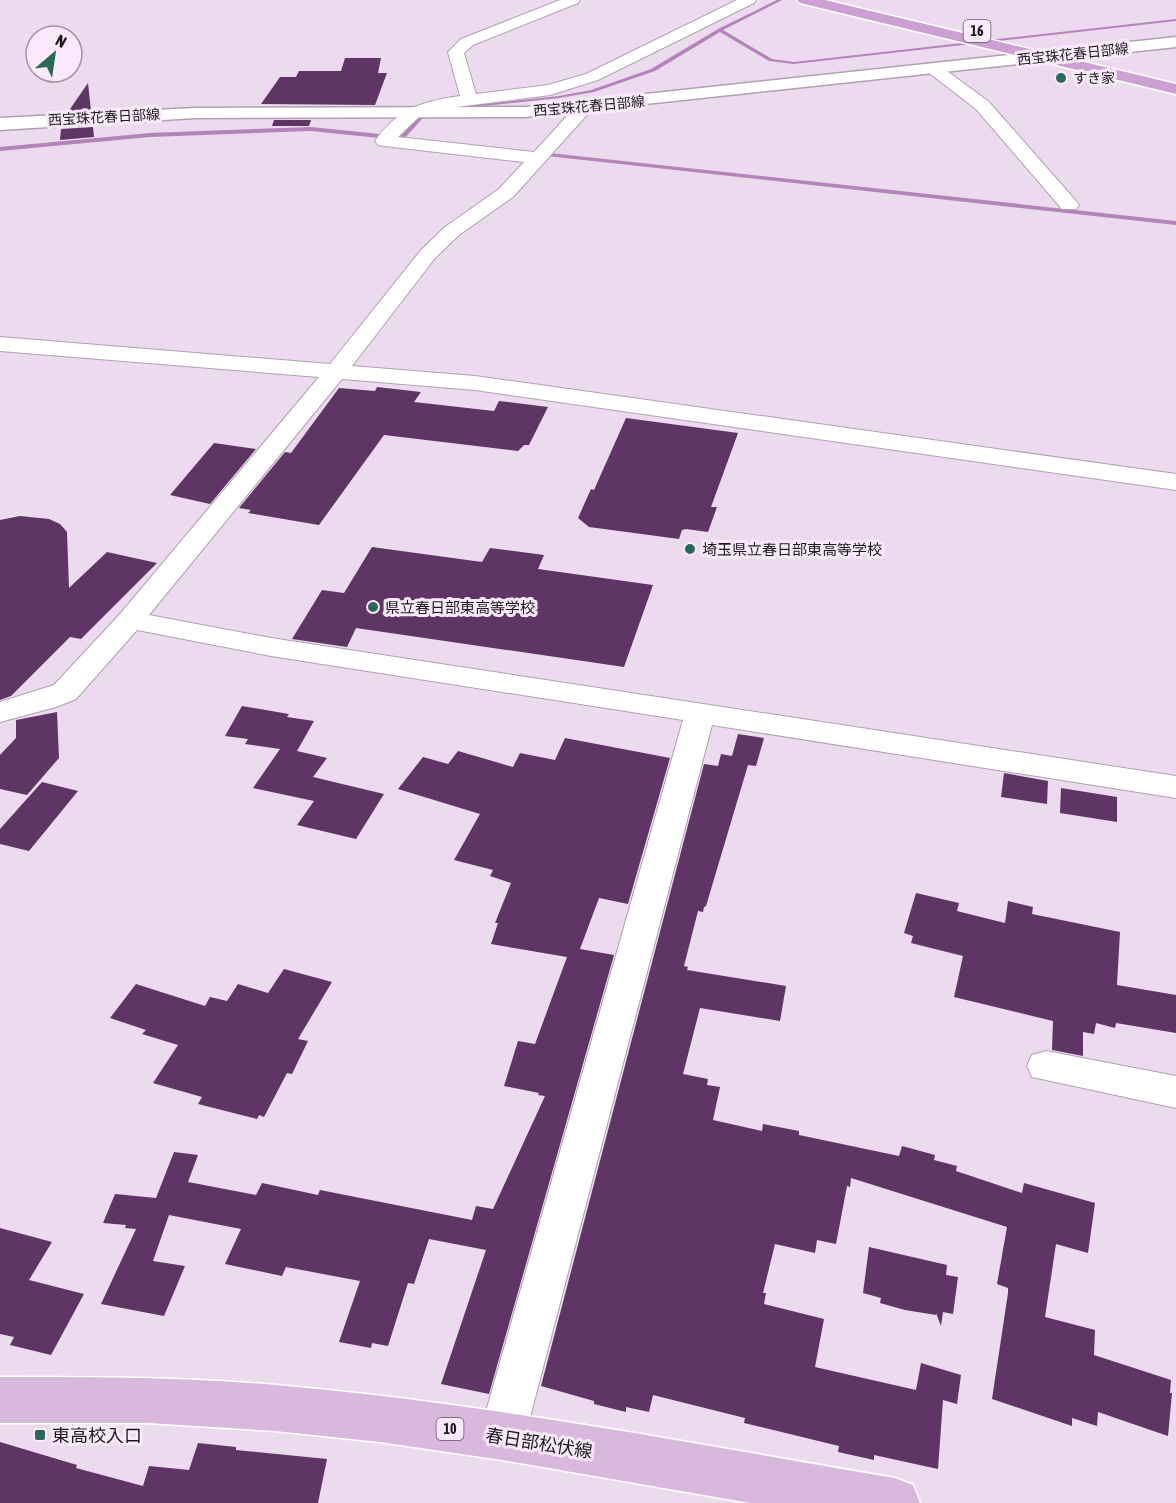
<svg xmlns="http://www.w3.org/2000/svg" width="1176" height="1503" viewBox="0 0 1176 1503" font-family="'Asap Condensed','Noto Sans JP',sans-serif">
<style>
.lines{fill:none;stroke-linecap:round;stroke-linejoin:round}
.stream{fill:#b284b8;fill-rule:evenodd}
.building{fill:#5e3564}
.minor-casing{stroke:#b0a0b2;stroke-width:2}
.secondary-casing{stroke:#b0a0b2;stroke-width:3}
.primary-casing{stroke:#fff;stroke-width:3}
.trunk-casing{stroke:#fff;stroke-width:3}
.minor{fill:#fff;fill-rule:evenodd}
.secondary{fill:#fff;fill-rule:evenodd}
.primary{fill:#d9b8dd;fill-rule:evenodd}
.trunk{fill:#cca0d2;fill-rule:evenodd}
.poi-dot{fill:#296958;stroke:#fae8fc;stroke-width:2}
.labels{text-anchor:middle;dominant-baseline:central;stroke-width:6;stroke-linejoin:round;paint-order:stroke}
.shield{fill:#fae8fc;stroke:#605661;stroke-width:1.5}
.shield-label{font-size:14px;font-weight:bold;fill:#1e181e}
.far-street-label{font-size:14px;fill:#1e181e;stroke:#fae8fc}
.far-poi-label{font-size:14px;fill:#1e181e;stroke:#fae8fc;text-anchor:start}
.poi-label{font-size:15px;fill:#1e181e;stroke:#fae8fc;text-anchor:start}
.near-poi-label{font-size:18px;fill:#1e181e;stroke:#fae8fc;text-anchor:start}
.near-street-label{font-size:18px;fill:#1e181e;stroke:#fae8fc}
</style>
<rect width="100%" height="100%" fill="#ecdbee"/>
<g class="lines">
<g class="stream">
<polygon points="777,0 782,0 723,30 772,59 794,62 1176,19 1176,21 794,64 769,61 720,32 655,71 594,92 559,98 446,110 444,109 446,108 559,96 591,90 651,69 718,29"/>
<polygon points="433,113 435,113 435,115 422,119 403,140 399,140 399,138 418,117"/>
<polygon points="311,127 389,135 392,137 389,139 311,131 150,137 0,151 0,147 150,133"/>
<polygon points="540,152 1176,221 1176,225 538,155 537,154"/>
</g>
</g>
<g class="building">
<polygon points="345,58 381,58 378,73 387,73 375,105 261,104 280,77 296,77 299,71 341,71"/>
<polygon points="88,83 91,111 68,112"/>
<polygon points="274,120 311,120 309,126 272,126"/>
<polygon points="93,127 94,137 60,140 61,129"/>
<polygon points="377,387 421,392 414,402 494,411 499,401 548,407 529,445 524,445 518,451 384,435 319,525 248,513 251,510 239,508 285,452 291,453 339,388 375,391"/>
<polygon points="626,418 738,433 711,507 717,507 708,532 686,529 682,530 679,539 589,527 578,518 591,489 594,490"/>
<polygon points="214,443 256,449 210,504 170,495"/>
<polygon points="20,516 49,519 60,524 67,532 69,588 107,552 157,563 81,639 70,637 11,696 0,700 0,520"/>
<polygon points="372,547 482,562 490,548 544,555 538,569 653,585 624,667 356,628 347,647 292,639 322,590 344,593"/>
<polygon points="242,706 289,714 287,717 314,721 297,751 327,758 313,777 384,794 356,839 297,825 314,801 253,788 280,749 245,744 248,739 225,736"/>
<polygon points="57,712 59,758 27,795 0,789 0,755 16,738 16,720"/>
<polygon points="738,734 764,738 756,766 748,765 706,906 704,907 703,912 698,911 684,966 688,967 687,970 786,986 780,1021 700,1008 683,1074 708,1079 707,1085 720,1087 713,1120 762,1131 763,1124 799,1131 799,1135 899,1156 902,1146 935,1155 934,1160 957,1166 956,1171 1022,1193 1024,1183 1095,1203 1088,1253 1056,1244 1045,1317 1095,1330 1094,1355 1171,1380 1170,1393 1172,1393 1168,1436 1098,1412 1097,1426 1072,1418 1072,1426 992,1399 1008,1293 1008,1288 997,1284 1007,1227 851,1178 850,1187 847,1186 836,1244 817,1240 815,1253 775,1244 763,1293 766,1293 764,1304 824,1319 815,1367 916,1390 921,1363 961,1375 957,1404 943,1400 938,1469 874,1455 874,1460 838,1452 839,1446 744,1423 745,1418 653,1395 649,1412 626,1407 626,1412 594,1404 594,1401 541,1386 704,764 718,766 721,754 732,756"/>
<polygon points="565,738 670,758 628,904 599,898 580,949 614,955 489,1394 441,1384 486,1250 429,1239 414,1284 408,1283 388,1346 372,1343 371,1348 339,1342 360,1281 286,1267 282,1276 225,1264 241,1229 169,1215 153,1261 185,1266 164,1316 101,1304 136,1229 125,1228 126,1225 103,1223 115,1194 156,1198 174,1152 198,1155 188,1182 256,1195 262,1183 318,1195 320,1190 472,1220 476,1206 493,1209 545,1096 538,1095 539,1093 504,1086 518,1041 535,1044 567,957 491,944 498,923 495,923 511,883 490,876 493,870 454,860 480,814 398,789 423,757 448,764 458,751 513,767 520,753 555,760"/>
<polygon points="1004,773 1048,781 1047,804 1001,797"/>
<polygon points="42,782 78,791 29,851 0,844 0,829"/>
<polygon points="1061,788 1117,797 1117,822 1060,813"/>
<polygon points="916,893 959,903 957,911 1005,923 1008,901 1033,907 1032,914 1120,932 1117,985 1176,995 1176,1033 1116,1023 1115,1028 1096,1023 1094,1034 1083,1032 1083,1056 1052,1050 1053,1021 954,997 963,956 911,943 913,936 904,933"/>
<polygon points="284,969 332,982 298,1039 308,1041 292,1074 287,1073 264,1117 259,1115 257,1119 198,1104 202,1097 153,1083 178,1045 142,1034 146,1030 110,1018 136,984 205,1006 210,997 227,1001 238,984 268,993"/>
<polygon points="0,1228 52,1242 29,1280 84,1294 51,1355 10,1345 14,1337 0,1334"/>
<polygon points="869,1247 947,1265 946,1275 958,1277 953,1314 943,1312 941,1326 936,1313 936,1315 905,1310 880,1303 881,1298 863,1293"/>
<polygon points="0,1442 77,1465 76,1468 143,1486 149,1466 189,1470 198,1443 236,1447 236,1450 327,1459 318,1503 0,1503"/>
</g>
<g class="lines">
<g class="minor-casing">
<g id="minor">
<path d="M560,0H580L578,3L473,45L464,53L476,94L548,85L586,74L737,0H756L754,3L598,80L550,95L441,109L420,116L398,137L534,152L579,103H591L594,107L513,197L459,235L435,258L352,366L475,376L1176,474V490L475,390L342,379L149,615L271,638L1176,776V798L712,725L525,1436L519,1452L502,1459L485,1452L479,1436L683,720L271,656L137,630L76,699L56,707L0,722V702L54,685L120,614L319,377L0,351V337L330,364L421,250L445,227L499,189L524,162L384,146L378,145L375,141C397,109 423,101 460,96L448,52L461,39Z"/>
<polygon points="934,64 940,66 988,101 1076,201 1079,205 1076,209 1062,209 976,109 928,72 926,69 928,66"/>
<polygon points="1046,1051 1176,1076 1176,1108 1032,1077 1027,1066 1032,1055"/>
</g>
</g>
<g class="secondary-casing">
<polygon id="secondary" points="1176,37 1176,47 525,117 195,118 0,130 0,118 195,108 525,107"/>
</g>
<g class="primary-casing">
<path id="primary" d="M0,1377C92,1377 184,1377 276,1385C484,1403 690,1443 895,1478L913,1485L920,1503H750L502,1460L380,1442L275,1431L148,1423H0Z"/>
</g>
<g class="trunk-casing">
<polygon id="trunk" points="797,0 825,0 1176,84 1176,94 800,3"/>
</g>
<use href="#minor" class="minor"/>
<use href="#secondary" class="secondary"/>
<use href="#primary" class="primary"/>
<use href="#trunk" class="trunk"/>
</g>
<g class="poi-dot">
<circle cx="1061" cy="78" r="6"/>
<circle cx="690" cy="549" r="6"/>
<circle cx="373" cy="607" r="6"/>
<rect x="34" y="1429" width="12" height="12" rx="3"/>
</g>
<g class="labels">
<g class="shield">
<rect x="963.5" y="20" width="27" height="22" rx="4.5"/>
<rect x="436.5" y="1418" width="27" height="22" rx="4.5"/>
</g>
<g class="shield-label">
<text x="977" y="31">16</text>
<text x="450" y="1429">10</text>
</g>
<g class="far-street-label">
<text transform="translate(1073 54) rotate(-6)">西宝珠花春日部線</text>
<text transform="translate(589 106) rotate(-5)">西宝珠花春日部線</text>
<text transform="translate(104 117) rotate(-3)">西宝珠花春日部線</text>
</g>
<g class="far-poi-label">
<text x="1073" y="78">すき家</text>
</g>
<g class="poi-label">
<text x="702" y="549">埼玉県立春日部東高等学校</text>
<text x="385" y="607">県立春日部東高等学校</text>
</g>
<g class="near-poi-label">
<text x="52" y="1435">東高校入口</text>
</g>
<g class="near-street-label">
<text transform="translate(539 1443) rotate(9)">春日部松伏線</text>
</g>
</g>
<g transform="translate(54 54) rotate(29)"><circle r="28" fill="#fae8fc" stroke="#a295a3" stroke-width="1.5"/>
<path d="M0-4.5L10 22L0 15L-10 22Z" fill="#296958"/>
<text y="-9" font-size="16" font-weight="bold" text-anchor="middle" fill="#1e181e">N</text>
</g>
</svg>
